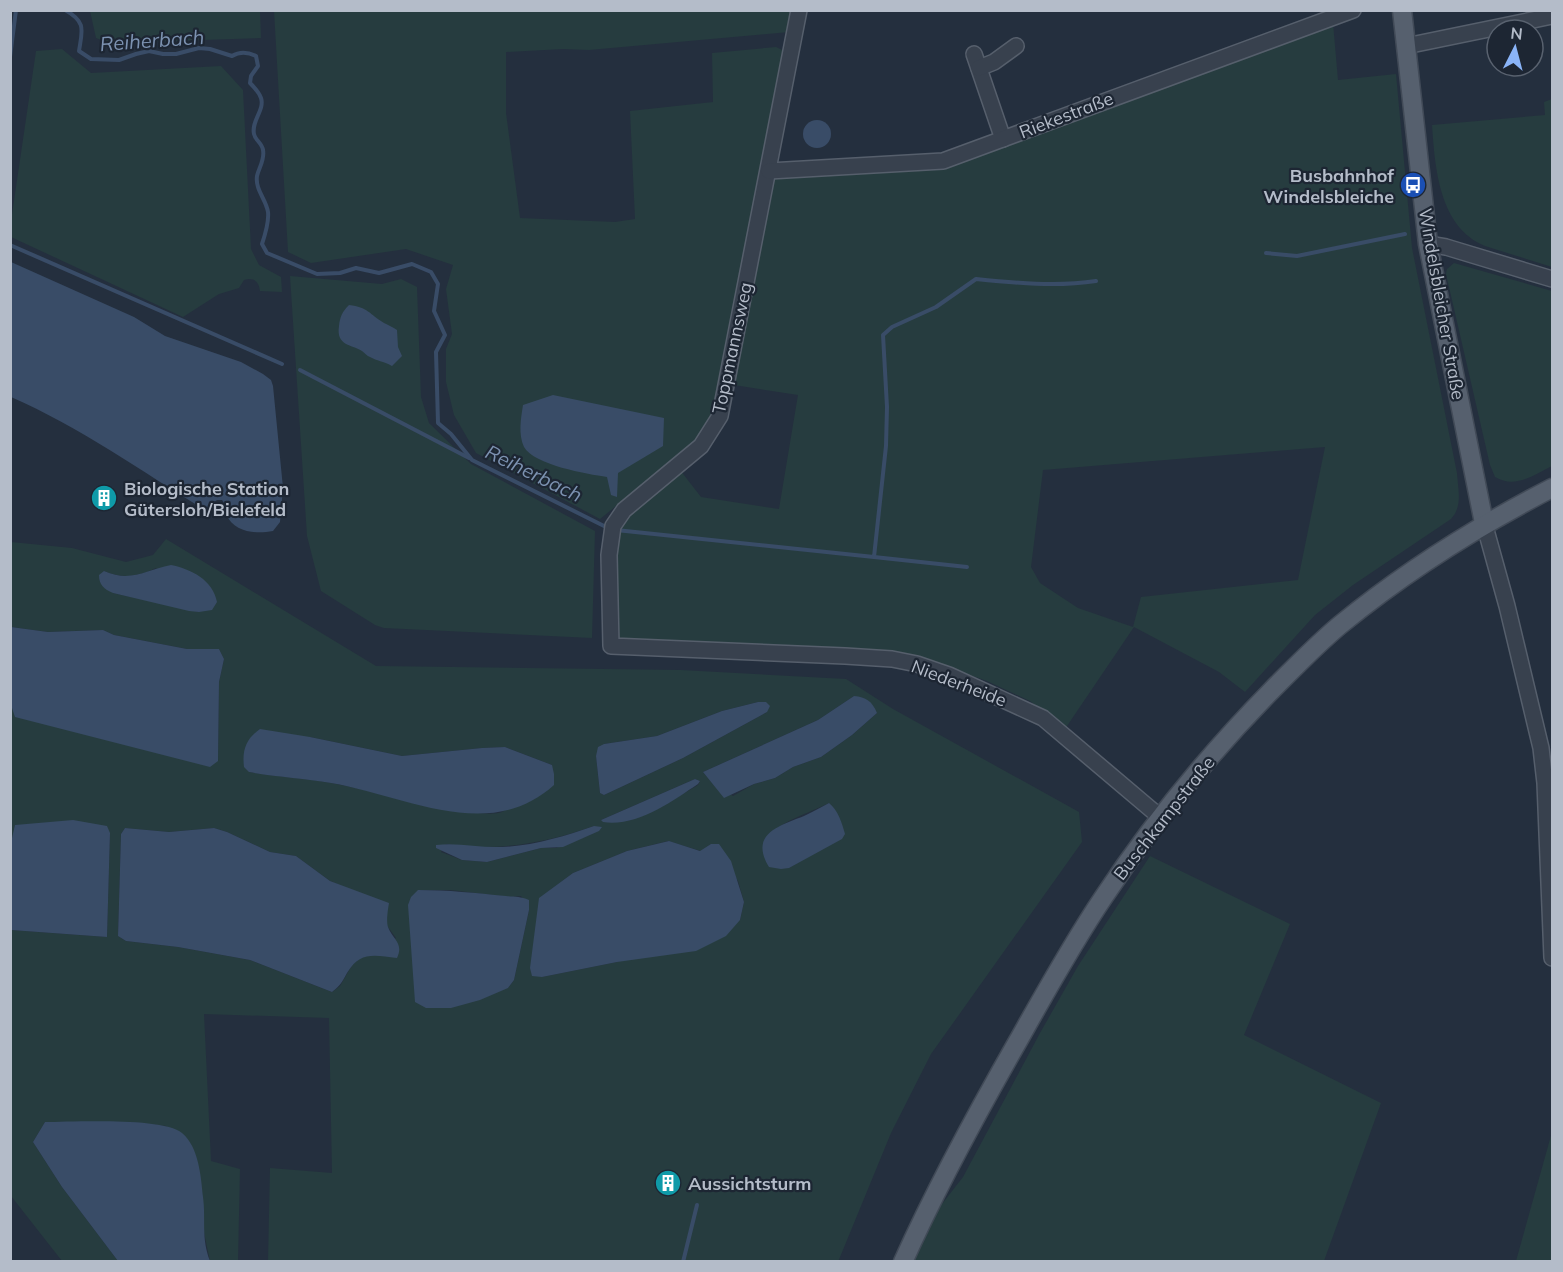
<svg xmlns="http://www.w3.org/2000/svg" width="1563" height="1272" viewBox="0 0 1563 1272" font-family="Mulish,sans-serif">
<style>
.green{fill:#263c3f;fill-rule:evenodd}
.water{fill:#394c67}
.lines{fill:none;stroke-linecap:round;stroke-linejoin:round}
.stream{stroke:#394c67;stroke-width:4}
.minor-casing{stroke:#565f6c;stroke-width:18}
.major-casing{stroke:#414a57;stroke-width:21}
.minor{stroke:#38414e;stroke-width:15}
.major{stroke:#56606e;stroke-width:18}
.labels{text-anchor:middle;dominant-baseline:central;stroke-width:4.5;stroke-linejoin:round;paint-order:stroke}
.street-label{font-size:18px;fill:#b4bcc9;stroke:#1d2633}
.poi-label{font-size:18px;font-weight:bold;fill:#b4bcc9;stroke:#1d2633;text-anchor:start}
.water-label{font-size:20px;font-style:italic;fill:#7c92b1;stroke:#1d2633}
</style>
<rect width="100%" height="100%" fill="#242f3e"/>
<g class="green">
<polygon points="90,11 260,11 261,38 109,43 96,38"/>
<polygon points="274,11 793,11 789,32 589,50 563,49 506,52 506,113 520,218 615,222 635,219 630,111 713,102 712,53 776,47 784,51 714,415 713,408 713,417 694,443 600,519 476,453 454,415 446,382 446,349 452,334 446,289 453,265 406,249 311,263 288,252"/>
<path d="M1333,23L1338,80L1396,74L1412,248L1457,473C1458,490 1463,506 1451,519L1353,585L1315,615L1245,692L1219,672L1134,627L1065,729L1030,701L987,681L918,657L619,639L616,634C617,611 612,541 623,524C636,504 662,485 680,470L701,497L779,509L798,395L734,385L772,181L778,176L946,165ZM1325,447L1298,580L1141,597L1133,627L1078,608L1040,583L1031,567L1043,470Z"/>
<path d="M62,49L91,73L221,66L243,90L251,249L259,265L281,277L282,292L260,291C259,281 253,277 244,280L239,288L219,294L183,317L11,237V221L36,51Z"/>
<path d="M1552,99V267L1485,246C1439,227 1435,168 1432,125L1545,115L1544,102Z"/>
<path d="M1454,263L1552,291V466C1534,475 1515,489 1495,477L1490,465L1446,274L1447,269Z"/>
<polygon points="290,276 382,284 401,279 417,287 421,397 429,423 471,464 595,531 592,638 384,628 375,625 321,591 307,536"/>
<path d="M166,539L376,666L681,670L846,679L893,709L1079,812L1082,842L931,1054L891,1133L838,1262L268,1261L270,1168L332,1173L329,1018L204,1014L211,1161L240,1169L238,1261H210L203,1228V1199L166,1126L137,1123L45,1122L33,1142L62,1187L118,1261H62L11,1196V930L107,937L110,833L11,888V672L12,708L218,761L219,682L224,659L219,649H187L114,635L103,630L48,632L11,627V542L72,548L126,562L153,555ZM156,568L199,612L113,593L104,571C122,579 138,577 156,568ZM854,696L877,713L852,735L821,757L793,767L775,778L754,784L733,796L713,784L703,772L818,720ZM758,702L767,712L683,758L604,795L600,793L596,756L604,744L657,736L722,711ZM310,737L402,756L482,748L505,747L552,765C544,773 509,809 502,812C495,815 482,813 475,813C425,811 380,791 331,783C304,778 277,777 249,772ZM695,779L700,781L698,785L666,804L628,821L601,820ZM829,803L819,850L789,868L764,840C780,821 807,814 829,803ZM594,826L592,834L556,848H541L487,862L462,860L441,852L446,844C497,852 546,843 594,826ZM125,828L169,832L214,828L227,832L270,852L296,856L330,881L347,888L388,927L396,938L371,955L361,957L352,965L340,986L332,992L250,960L178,947L126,941L118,936L121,834ZM668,841L701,851L711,844L738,881L744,902L740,920L617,962L542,977L540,898L573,873L627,851ZM419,890H450L510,897L521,896L529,910L514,980L508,988Z"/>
<polygon points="1150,856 1290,924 1244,1035 1381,1103 1324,1261 910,1262 931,1218 963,1177 1040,1033 1078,966"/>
<polygon points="1552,1132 1552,1261 1516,1261"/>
</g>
<g class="water">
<circle cx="817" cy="134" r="14"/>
<path d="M11,262L134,317L165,336L241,362L263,374L271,380L273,386L283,488L280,522L273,531C256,534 234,533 226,514C224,508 226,505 222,500H217L214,502L211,511H207C142,472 80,427 11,397Z"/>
<path d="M349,305C368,307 369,314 384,323C388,325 393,327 397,330L398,347L402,356L392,366C383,361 377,361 370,357C367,356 365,353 362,351C351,344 336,346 339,326C340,317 342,312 349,305Z"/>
<path d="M553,395L664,418L663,446L618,473L617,497L611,495L607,477C587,474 534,465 524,447C518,434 521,418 523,405Z"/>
<path d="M171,565C191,569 213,580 217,602L212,610L199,612L189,611L113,593C104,589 99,585 99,575L104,571C131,583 145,570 171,565Z"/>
<polygon points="11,627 48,632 103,630 114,635 187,649 219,649 224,659 219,682 218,761 210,767 15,717 12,708"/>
<path d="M854,696C866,697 872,701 877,713L852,735L821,757L793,767L775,778L754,784L724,798L703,772L818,720Z"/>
<polygon points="758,702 766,702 770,706 767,712 683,758 604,795 600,793 596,756 598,747 604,744 657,736 722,711"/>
<path d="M260,729L310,737L402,756L482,748L505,747L552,765L554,774V785C489,844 403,795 331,783C304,778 276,777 249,772L244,767C242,750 246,739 260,729Z"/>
<path d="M695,779L700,781L698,784C671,802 637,827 603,822L601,820Z"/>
<path d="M829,803C838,810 842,823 845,834L842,839L789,868L781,869L769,867C749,834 779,826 804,816C813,812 821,807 829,803Z"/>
<polygon points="73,820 107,826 110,833 107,937 11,930 12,838 15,825"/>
<path d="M594,826L602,827L599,831L563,847L541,848L487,862L462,860L436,848V845C457,842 480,848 502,847C533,846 565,836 594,826Z"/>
<path d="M125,828L169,832L214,828L227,832L270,852L296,856L330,881L389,903C388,909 386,921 388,927C393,940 404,943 397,958C374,955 360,951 347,973C342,982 340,986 332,992L250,960L178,947L126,941L118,936L121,834Z"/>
<polygon points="669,841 700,851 711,844 719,844 731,861 744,902 740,920 726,936 696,951 617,962 542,977 532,976 530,968 539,898 573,873 627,851"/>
<path d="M418,890C448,890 476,893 506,896C515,897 520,896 529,900V910L514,980L508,988L480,1000L451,1008H426L415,1002L408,905L411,897Z"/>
<path d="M45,1122C72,1122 164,1117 182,1133C199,1147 201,1177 203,1197C206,1220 201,1238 210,1261H118L62,1187L33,1142Z"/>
</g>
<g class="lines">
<g class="stream">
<path d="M65,10C87,22 82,31 79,51L91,59L119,60L136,54L149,51L163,54H176L199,48L210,49L232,56C240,51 248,52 256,56L258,66L251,76L250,83C255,88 259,92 261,98C265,110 251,121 254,134C255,140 262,143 263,150C265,160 259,167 257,176C255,190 266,199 268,212C269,221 265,235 262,244L267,253L317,274L340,273L356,268L379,273L412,264L431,272L438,284L434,311L445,335L436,352L438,423L451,434L472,460L608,528"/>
<polyline points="10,57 16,10"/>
<polyline points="10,245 282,364"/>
<polyline points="1266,253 1297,256 1405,234"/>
<polyline points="300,370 469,458"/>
<path d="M616,530L874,557L886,446L887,407L883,335L892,327L936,307L976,279C1015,283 1057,287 1096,281"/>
<polyline points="874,557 967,567"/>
<polyline points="683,1262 697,1205"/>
</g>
<g class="minor-casing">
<g id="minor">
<polyline points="799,10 720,416 701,446 624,510 613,526 609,555 611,646 845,656 892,659 917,664 949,675 1043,718 1160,817"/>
<polyline points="1406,46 1552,16"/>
<polyline points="974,54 1003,139"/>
<polyline points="979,68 994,62 1016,46"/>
<polyline points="769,171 943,161 1353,10"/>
<polyline points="1428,244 1446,247 1552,279"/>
<polyline points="1484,523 1507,606 1541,748 1545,783 1552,958"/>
</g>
</g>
<g class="major-casing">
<g id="major">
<polyline points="1402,10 1428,244 1484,523"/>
<path d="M903,1262C937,1186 977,1113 1018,1041C1045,993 1072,944 1103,898C1152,824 1209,754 1272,690C1294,668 1316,645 1340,625C1406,571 1476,527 1552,488"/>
</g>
</g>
<use href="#minor" class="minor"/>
<use href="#major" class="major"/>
</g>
<defs>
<g id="bus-disc" transform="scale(1.35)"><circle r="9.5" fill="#1a4fb4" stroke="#1d2633"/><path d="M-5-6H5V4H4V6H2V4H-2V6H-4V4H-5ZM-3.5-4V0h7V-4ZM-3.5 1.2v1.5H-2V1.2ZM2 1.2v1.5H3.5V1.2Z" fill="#fff"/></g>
<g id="building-disc" transform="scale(1.35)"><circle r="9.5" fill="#0f9aa8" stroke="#1d2633"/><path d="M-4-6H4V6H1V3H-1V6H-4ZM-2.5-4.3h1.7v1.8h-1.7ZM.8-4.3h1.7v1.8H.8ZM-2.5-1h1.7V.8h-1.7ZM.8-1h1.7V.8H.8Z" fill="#fff"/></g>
</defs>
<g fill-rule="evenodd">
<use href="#bus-disc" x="1413" y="185"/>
<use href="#building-disc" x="104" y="498"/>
<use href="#building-disc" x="668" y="1183"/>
</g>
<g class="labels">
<g class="street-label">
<text transform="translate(1066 115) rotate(-21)">Riekestraße</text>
<text transform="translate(1442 304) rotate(80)">Windelsbleicher Straße</text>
<text transform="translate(732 348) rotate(-78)">Toppmannsweg</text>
<text transform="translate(959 683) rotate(21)">Niederheide</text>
<text transform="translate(1164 818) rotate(-52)">Buschkampstraße</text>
</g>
<g class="poi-label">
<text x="1394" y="175" text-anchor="end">Busbahnhof<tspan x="1394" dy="21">Windelsbleiche</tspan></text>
<text x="124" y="488">Biologische Station<tspan x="124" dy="21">Gütersloh/Bielefeld</tspan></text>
<text x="688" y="1183">Aussichtsturm</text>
</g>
<g class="water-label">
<text transform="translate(152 40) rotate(-4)">Reiherbach</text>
<text transform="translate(534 473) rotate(26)">Reiherbach</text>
</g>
</g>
<rect width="1563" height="1272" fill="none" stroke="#b4bcc9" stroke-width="24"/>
<g transform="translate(1515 48) rotate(6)"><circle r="28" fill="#1d2633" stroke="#59626f" stroke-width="1.5"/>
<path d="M0-4.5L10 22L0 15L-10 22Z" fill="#8ab4f8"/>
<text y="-9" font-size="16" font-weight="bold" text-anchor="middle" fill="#b4bcc9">N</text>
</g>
</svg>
